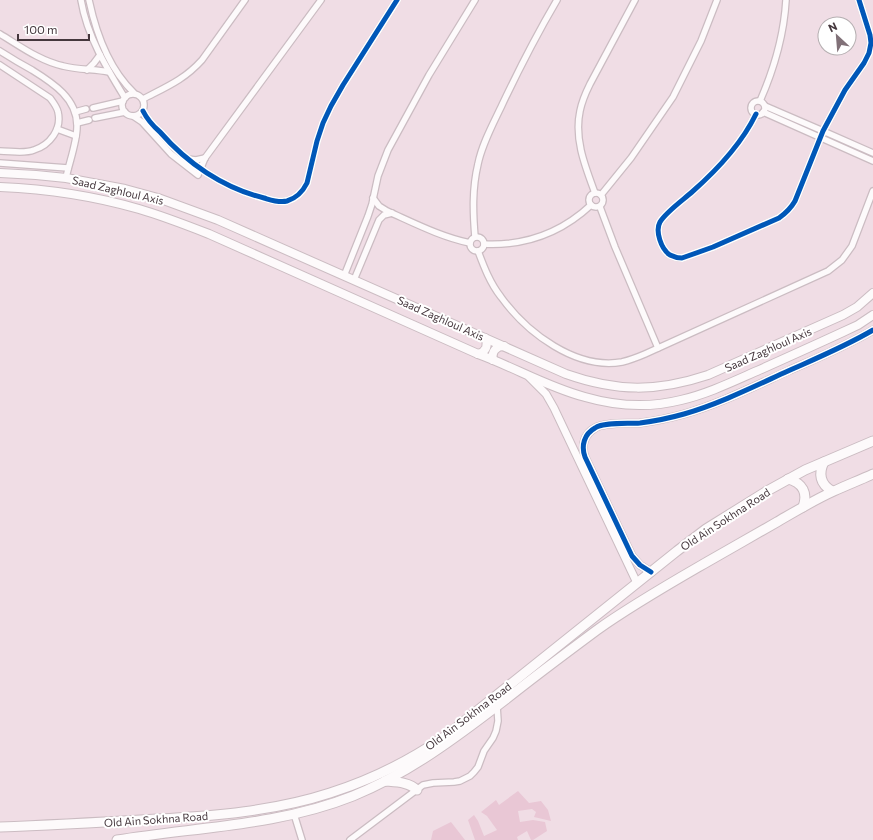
<svg xmlns="http://www.w3.org/2000/svg" width="873" height="840" viewBox="0 0 873 840" font-family="Commissioner,sans-serif">
<style>
.green{fill:#e9c7d5}
.lines{fill:none;stroke-linecap:round;stroke-linejoin:round}
.minor-casing{stroke:#cbbcc2;stroke-width:8}
.tertiary-casing{stroke:#cbbcc2;stroke-width:9}
.secondary-casing{stroke:#cbbcc2;stroke-width:10}
.primary-casing{stroke:#cbbcc2;stroke-width:11}
.minor{stroke:#fdfafb;stroke-width:5.5}
.tertiary{stroke:#fdfafb;stroke-width:7}
.secondary{stroke:#fdfafb;stroke-width:8}
.primary{stroke:#fdfafb;stroke-width:9}
.cycleway-casing{stroke:#fff;stroke-width:8}
.cycleway{stroke:#0057b8;stroke-width:5}
.labels{text-anchor:middle;dominant-baseline:central;stroke-width:4;stroke-linejoin:round;paint-order:stroke}
.street-label{font-size:11px;fill:#45373d;stroke:#fff}
</style>
<rect width="100%" height="100%" fill="#f0dde5"/>
<g class="green">
<polygon points="518,791 529,803 541,801 548,810 551,821 534,817 536,812 532,809 518,811 520,822 533,820 545,822 547,831 533,840 531,840 527,831 517,837 518,840 475,840 468,820 474,815 478,821 484,836 497,830 487,816 481,812 496,800 499,805"/>
<polygon points="451,822 465,840 431,840 433,831"/>
</g>
<g class="lines">
<g class="minor-casing">
<g id="minor">
<path d="M81,0C87,36 106,67 125,98"/>
<path d="M89,0C96,33 109,69 134,93"/>
<path d="M0,34C20,46 40,61 63,66C78,70 94,69 109,72"/>
<path d="M0,51C11,58 21,64 32,70C53,83 78,99 77,127C77,142 69,163 66,178"/>
<path d="M0,65L50,98C53,102 57,107 58,112C62,129 50,145 34,150C24,154 11,151 0,151"/>
<polyline points="87,70 94,63 100,55"/>
<circle cx="133" cy="105" r="11"/>
<path d="M143,99C166,87 184,80 202,60L245,0"/>
<path d="M760,101C774,69 784,35 786,0"/>
<circle cx="758" cy="108" r="7"/>
<polyline points="765,106 823,131 873,153"/>
<polyline points="93,108 123,101"/>
<path d="M143,111C147,119 153,126 160,132C187,163 223,188 264,198C271,200 279,203 287,201C297,198 303,191 307,183L317,141L323,123L331,106L343,85L397,0"/>
<polyline points="75,112 86,109"/>
<polyline points="763,112 873,161"/>
<path d="M756,114C741,145 717,170 692,192C683,200 666,212 660,222C655,231 661,249 670,255C674,257 677,258 682,258L713,247L779,218C786,213 791,208 795,201L823,131L845,90L864,63L869,53L871,43L870,35L859,0"/>
<polyline points="133,116 142,122 171,154 198,175 205,158 321,0"/>
<polyline points="95,118 125,112"/>
<polyline points="77,123 89,120"/>
<polyline points="57,129 76,136"/>
<polyline points="188,159 196,160 205,158"/>
<polyline points="0,163 68,168"/>
<circle cx="596" cy="200" r="7"/>
<path d="M595,193C585,166 574,139 580,111C582,101 586,92 590,84L635,0"/>
<polyline points="601,195 631,158 673,97 701,41 717,0"/>
<path d="M373,198L379,206L387,211C414,223 441,237 470,243"/>
<polyline points="600,207 615,247 658,348"/>
<path d="M475,237C473,213 472,189 478,164C482,144 493,124 502,105C519,69 537,34 557,0"/>
<circle cx="477" cy="244" r="7"/>
<path d="M484,244C525,246 561,233 591,205"/>
<path d="M478,251C484,267 490,283 501,297C527,333 576,370 622,362C630,360 638,357 645,354L828,271L842,260L852,246L873,191"/>
<polyline points="344,276 368,216 372,204 378,176 388,150 429,75 475,0"/>
<polyline points="354,280 379,220 384,215 392,213"/>
<polyline points="294,814 302,840"/>
<polyline points="350,840 423,785 433,783 454,782 460,781 470,776 474,772 478,767 484,751 493,738 496,731 498,721 497,706"/>
</g>
</g>
<g class="tertiary-casing">
<g id="tertiary">
<polyline points="529,377 546,394 554,408 637,583"/>
<path d="M651,572L640,565L632,556L585,457C581,446 584,434 595,428C604,422 627,424 640,423C655,421 670,418 684,414C719,404 755,386 788,371C817,358 846,346 873,330"/>
</g>
</g>
<g class="secondary-casing">
<g id="secondary">
<path d="M0,173L36,175L66,178L125,189L158,198L218,220L566,374C617,392 657,392 708,375L843,315L857,307L873,293"/>
<path d="M0,187C47,189 94,196 139,209C163,216 186,225 209,234L478,354C514,367 547,387 585,397C616,406 649,408 681,400C707,394 732,382 757,371C786,358 815,345 843,332L858,325L873,315"/>
<path d="M478,354C486,352 489,345 485,338"/>
<path d="M493,360C491,352 496,346 504,346"/>
</g>
</g>
<g class="primary-casing">
<g id="primary">
<path d="M824,462C818,474 820,484 832,491"/>
<path d="M788,479C803,483 808,493 803,507"/>
<path d="M385,781C396,782 409,782 417,790"/>
<path d="M0,827C52,825 105,822 157,819C215,816 275,811 330,793C371,780 409,761 444,737C455,729 466,720 477,711L677,551L706,529L767,491L805,470L873,441"/>
<path d="M117,840C196,827 278,826 353,796C409,773 457,737 505,700C535,676 566,653 597,630C632,605 669,584 707,562C730,549 754,535 777,522C796,511 814,500 834,491C847,485 860,480 873,474"/>
</g>
</g>
<use href="#minor" class="minor"/>
<use href="#tertiary" class="tertiary"/>
<use href="#secondary" class="secondary"/>
<use href="#primary" class="primary"/>
<g class="cycleway-casing">
<g id="cycleway">
<path d="M143,111C147,119 153,126 160,132C187,163 223,188 264,198C271,200 279,203 287,201C297,198 303,191 307,183L317,141L323,123L331,106L343,85L397,0"/>
<path d="M756,114C741,145 717,170 692,192C683,200 666,212 660,222C655,231 661,249 670,255C674,257 677,258 682,258L713,247L779,218C786,213 791,208 795,201L823,131L845,90L864,63L869,53L871,43L870,35L859,0"/>
<path d="M651,572L640,565L632,556L585,457C581,446 584,434 595,428C604,422 627,424 640,423C655,421 670,418 684,414C719,404 755,386 788,371C817,358 846,346 873,330"/>
</g>
</g>
<use href="#cycleway" class="cycleway"/>
</g>
<g class="labels">
<g class="street-label">
<text transform="translate(118 190) rotate(13)">Saad Zaghloul Axis</text>
<text transform="translate(441 318) rotate(24)">Saad Zaghloul Axis</text>
<text transform="translate(768 349) rotate(-24)">Saad Zaghloul Axis</text>
<text transform="translate(725 519) rotate(-33)">Old Ain Sokhna Road</text>
<text transform="translate(468 716) rotate(-37)">Old Ain Sokhna Road</text>
<text transform="translate(156 819) rotate(-4)">Old Ain Sokhna Road</text>
</g>
</g>
<g transform="translate(837 36) rotate(334)"><circle r="19" fill="#ffffff" stroke="#b5afb1"/>
<path d="M0-3L7 15L0 10L-7 15Z" fill="#817178"/>
<text y="-6" font-size="11" font-weight="bold" text-anchor="middle" fill="#45373d">N</text>
</g>
<path d="M18 34v6h71v-6" fill="none" stroke="#45373d" stroke-width="2"/>
<text x="24" y="34" font-size="12" fill="#45373d" stroke="#ffffff" stroke-width="3" paint-order="stroke">100 m</text>
</svg>
